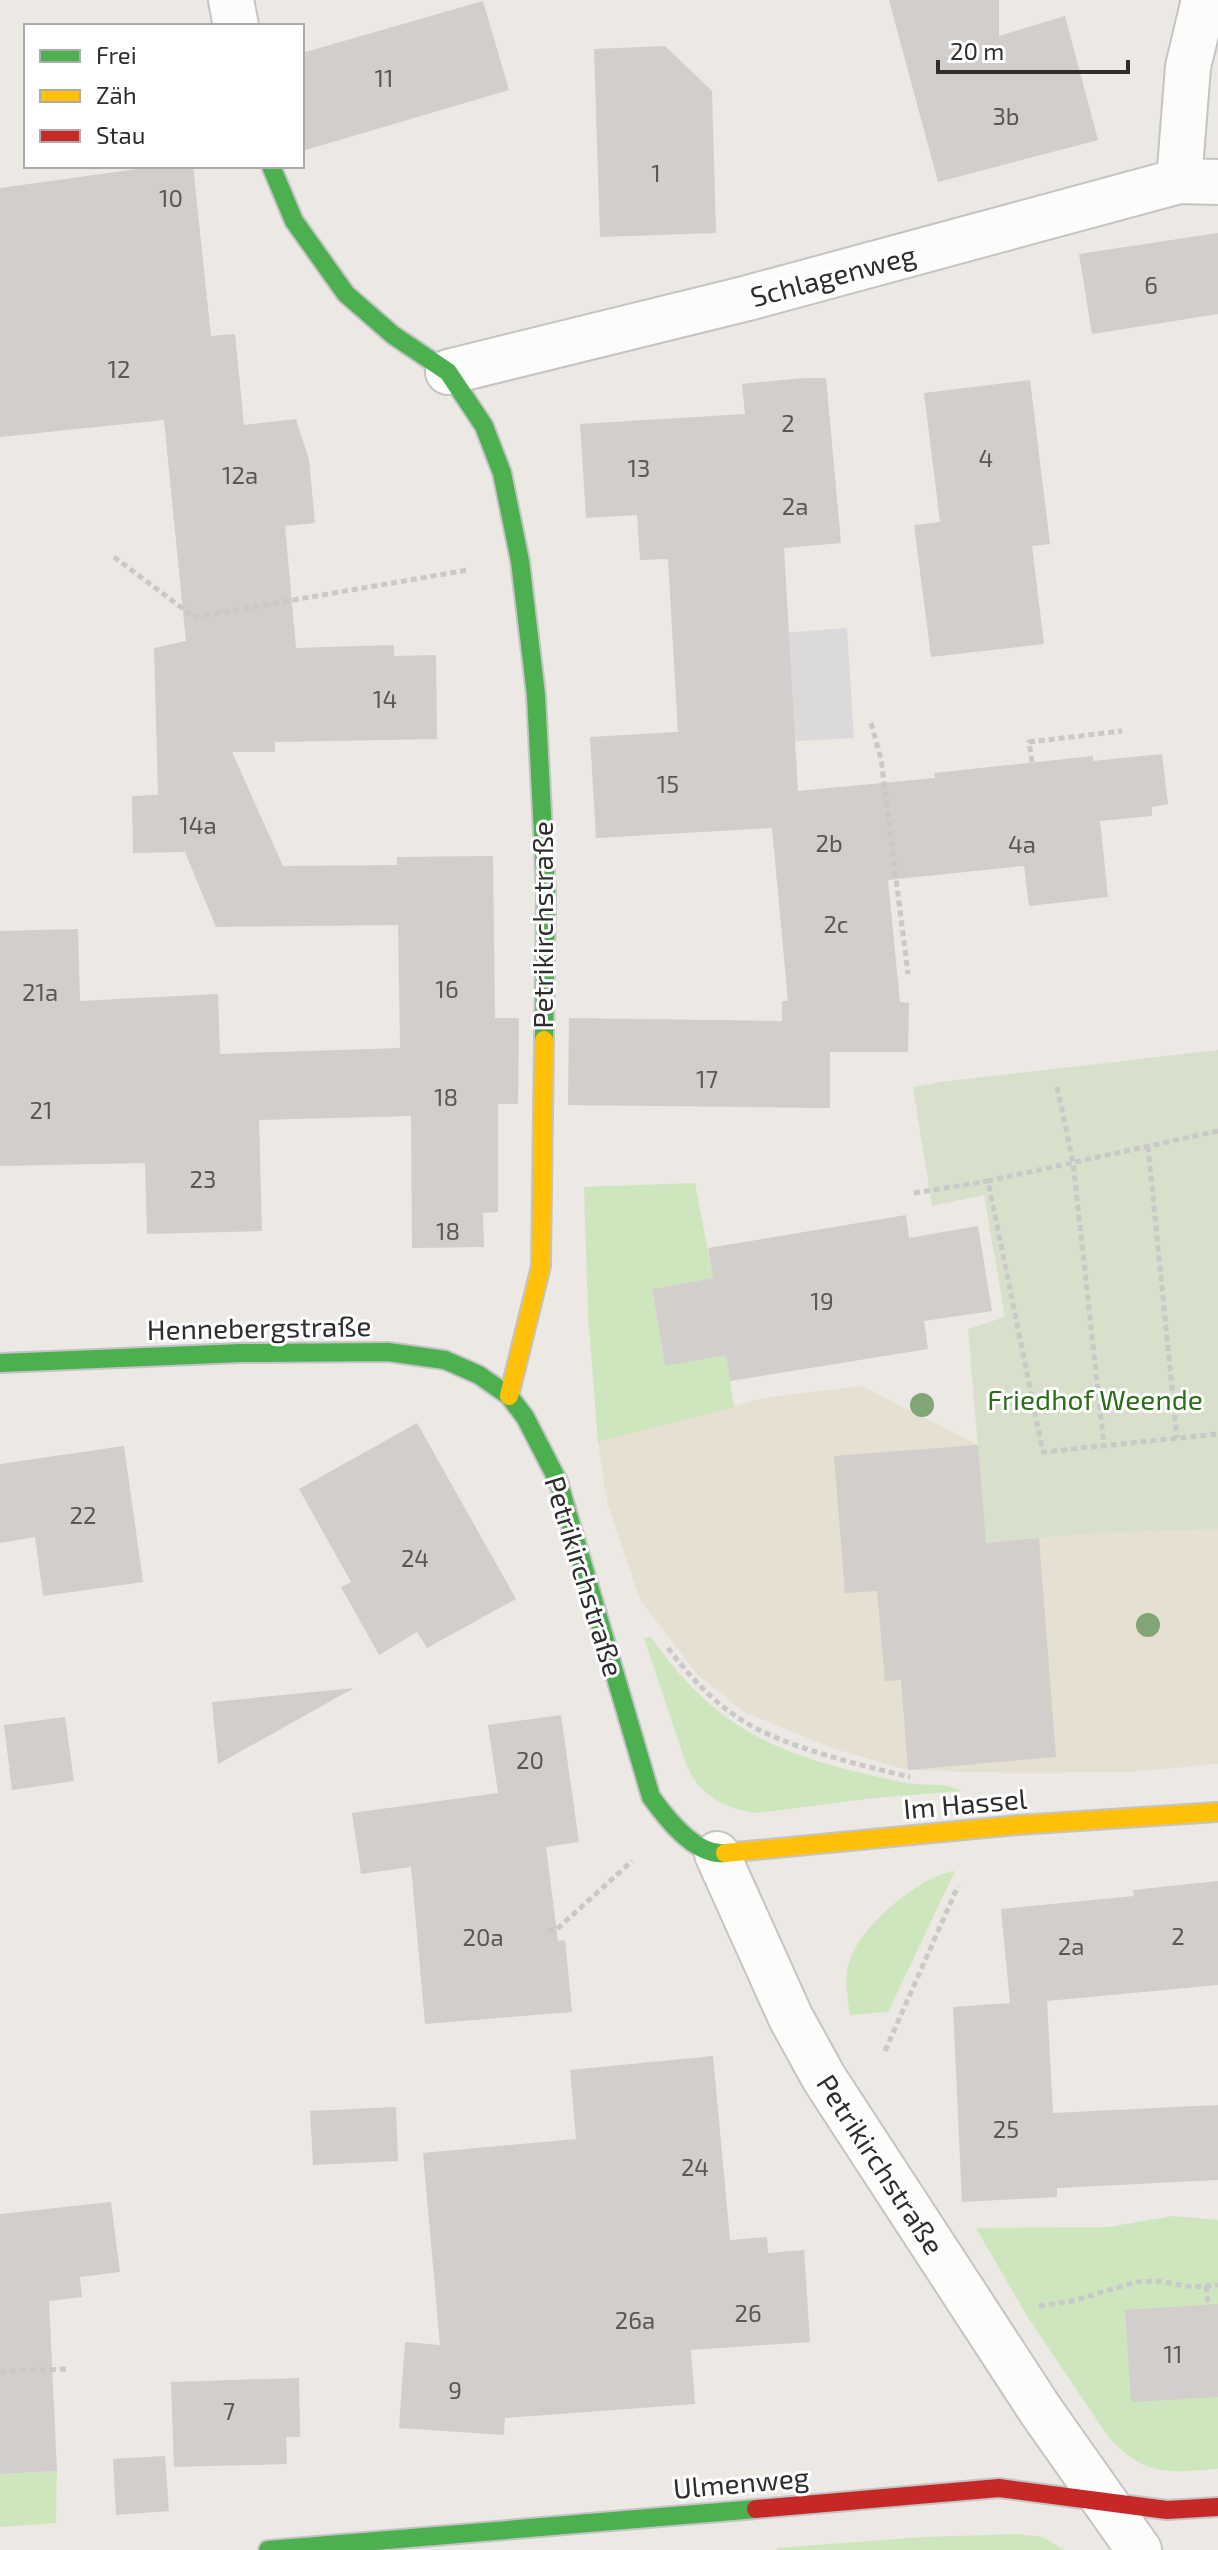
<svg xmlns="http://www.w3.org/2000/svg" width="1218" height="2550" viewBox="0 0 1218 2550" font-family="'Exo 2',sans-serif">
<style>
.industrial{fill:#dcd9db}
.education{fill:#e6e0d3}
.green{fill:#cee6be}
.cemetery{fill:#d8e0cc}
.building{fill:#d1cecb}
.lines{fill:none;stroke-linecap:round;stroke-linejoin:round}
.street-casing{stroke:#c5c4c5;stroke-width:48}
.fast-casing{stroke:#c5c4c5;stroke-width:22}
.slow-casing{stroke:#c5c4c5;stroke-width:22}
.jam-casing{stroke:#c5c4c5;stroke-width:22}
.path{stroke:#c9c9c8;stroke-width:5;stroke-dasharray:6 4;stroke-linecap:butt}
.street{stroke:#fcfcfb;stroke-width:44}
.fast{stroke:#4caf50;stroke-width:18}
.slow{stroke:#ffc107;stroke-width:18}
.jam{stroke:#c62828;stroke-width:18}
.tree{fill:#82a575}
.labels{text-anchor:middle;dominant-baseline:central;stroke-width:6;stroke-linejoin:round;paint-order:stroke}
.number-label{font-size:24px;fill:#585857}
.street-label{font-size:28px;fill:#2e2e2e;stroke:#fff}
.park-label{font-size:28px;fill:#2c6e1b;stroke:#fff}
</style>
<rect width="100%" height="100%" fill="#ece8e4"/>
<polygon class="industrial" points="847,628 854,738 741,744 736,636"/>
<polygon class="education" points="862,1386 978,1445 986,1543 1096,1533 1218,1529 1218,1764 1129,1772 1010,1773 908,1770 835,1749 744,1712 697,1674 640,1600 607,1502 598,1442 769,1397"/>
<g class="green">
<polygon points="695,1183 713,1278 652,1289 665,1365 726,1355 734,1407 598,1442 588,1315 584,1187"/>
<path d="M651,1637C714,1728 777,1755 883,1778C893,1780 903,1783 913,1784C929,1785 947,1783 961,1791L874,1798L758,1813C725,1809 699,1796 686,1764L644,1638Z"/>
<path d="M955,1871L888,2012L850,2015C848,1998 843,1977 850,1960C862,1925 919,1876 955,1871Z"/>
<path d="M1173,2216L1218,2220V2469C1167,2472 1148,2478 1109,2438L1027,2316L976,2228L1108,2227Z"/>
<polygon points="57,2471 56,2523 0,2527 0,2474"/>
<polygon points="1018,2534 1043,2537 1064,2550 777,2550 776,2548 924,2537"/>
</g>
<polygon class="cemetery" points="1218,1050 1218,1529 1096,1533 986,1543 968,1329 1005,1317 984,1195 932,1206 913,1087 941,1082"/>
<g class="building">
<polygon points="889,0 999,0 999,36 1065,16 1098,140 938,182"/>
<polygon points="483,1 509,90 302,151 302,53"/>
<polygon points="665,46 712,91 716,233 600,237 594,49"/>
<polygon points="159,166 193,166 211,336 235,334 244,425 296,419 309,460 315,523 285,526 296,648 394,645 394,656 436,655 437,739 275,742 275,752 232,752 283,866 397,865 397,857 493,856 495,1018 519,1018 518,1104 498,1104 498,1212 483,1213 484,1247 412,1248 411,1116 259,1120 262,1231 147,1234 145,1163 0,1166 0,931 78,929 80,1001 218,994 220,1054 400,1048 398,925 216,927 185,852 133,853 132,796 158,795 154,648 186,641 164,420 0,437 0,188"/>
<polygon points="1218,233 1218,314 1092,334 1079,254"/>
<polygon points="804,378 826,378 841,543 784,548 798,791 935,778 934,773 1093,756 1093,761 1162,754 1168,804 1152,807 1152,816 1100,821 1108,897 1029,906 1024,866 888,880 900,1002 909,1003 908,1052 830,1052 830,1108 568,1105 569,1018 782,1021 782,1001 788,1001 772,828 596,838 590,737 678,732 668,559 640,560 637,515 586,518 580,424 745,414 742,384"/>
<polygon points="1030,380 1050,544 1032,546 1044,644 931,657 914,525 940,522 924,393"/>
<polygon points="906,1215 909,1238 978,1226 992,1311 924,1321 928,1349 730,1381 726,1355 665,1366 652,1289 713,1278 708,1248"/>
<polygon points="417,1423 516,1599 427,1648 417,1632 379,1655 341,1587 351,1582 299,1489"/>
<polygon points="978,1445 986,1543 1039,1538 1056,1757 908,1770 901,1680 885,1681 877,1591 845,1593 834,1456"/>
<polygon points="124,1446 143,1582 43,1596 35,1537 0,1543 0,1464"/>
<polygon points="354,1688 218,1764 212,1702"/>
<polygon points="561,1715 579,1842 546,1847 558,1941 565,1940 572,2012 425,2024 411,1867 361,1874 352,1813 498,1793 488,1725"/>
<polygon points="65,1717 74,1781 12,1790 4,1725"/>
<polygon points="1218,1881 1218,1985 1047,2001 1053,2113 1218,2105 1218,2180 1057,2188 1057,2197 962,2202 953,2007 1010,2003 1001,1909 1134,1896 1133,1890"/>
<polygon points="713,2056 730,2240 767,2237 768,2253 804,2250 810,2342 691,2350 695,2404 505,2418 504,2435 399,2428 405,2342 440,2345 423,2153 576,2139 570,2070"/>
<polygon points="396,2107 398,2161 313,2165 310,2111"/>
<polygon points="111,2202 120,2272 80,2277 82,2297 49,2301 57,2471 0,2474 0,2214"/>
<polygon points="1218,2304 1218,2397 1131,2402 1125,2310"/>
<polygon points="299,2378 300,2437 286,2437 287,2464 174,2467 171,2382"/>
<polygon points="165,2456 169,2511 116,2515 113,2459"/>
</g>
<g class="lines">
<g class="street-casing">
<g id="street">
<polyline points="231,0 236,26"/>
<polyline points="1179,181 1188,67 1204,0"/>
<polyline points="448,372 748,298 1179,181 1218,182"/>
<polyline points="717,1854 791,2018 824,2078 1041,2411 1139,2550"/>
</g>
</g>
<g class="fast-casing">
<g id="fast">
<polyline points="271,166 294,221 346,294 393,335 448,372 484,426 502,473 520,561 536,695 546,892 544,1040"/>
<path d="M0,1363L241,1353L388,1352L445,1360L479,1375L509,1396L525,1417L558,1481L651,1797C666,1818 695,1856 725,1853"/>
<polyline points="268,2550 756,2509"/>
</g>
</g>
<g class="slow-casing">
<g id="slow">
<polyline points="509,1396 541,1266 544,1040"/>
<polyline points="725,1853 1018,1825 1218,1812"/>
</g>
</g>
<g class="jam-casing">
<polyline id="jam" points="756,2509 999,2488 1167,2510 1218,2507"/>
</g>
<g class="path">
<polyline points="114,557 194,617 468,570"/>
<polyline points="871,723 881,759 908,974"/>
<polyline points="1032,762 1029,742 1122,731"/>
<polyline points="1057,1087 1073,1162 1104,1446"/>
<polyline points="1218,1131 988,1181 1043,1452 1218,1434"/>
<polyline points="1148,1146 1177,1438"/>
<polyline points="914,1193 988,1181"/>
<path d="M668,1648C688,1674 709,1698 737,1717C778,1746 860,1765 910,1777"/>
<polyline points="548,1931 556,1930 632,1861"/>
<polyline points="885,2051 958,1886"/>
<polyline points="1206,2286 1208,2304"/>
<polyline points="1039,2306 1072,2301 1136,2282 1158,2281 1192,2287 1218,2285"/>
<polyline points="0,2372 66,2369"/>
</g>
<use href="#street" class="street"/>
<use href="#fast" class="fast"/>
<use href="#slow" class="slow"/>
<use href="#jam" class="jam"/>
</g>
<g class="tree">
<circle cx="922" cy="1405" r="12"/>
<circle cx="1148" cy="1625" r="12"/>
</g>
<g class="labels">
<g class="number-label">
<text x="384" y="77">11</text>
<text x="1006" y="115">3b</text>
<text x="656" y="172">1</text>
<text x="171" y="197">10</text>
<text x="1151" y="284">6</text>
<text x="119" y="368">12</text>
<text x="788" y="422">2</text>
<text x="986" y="457">4</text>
<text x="639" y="467">13</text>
<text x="240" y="474">12a</text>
<text x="795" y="505">2a</text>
<text x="385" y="698">14</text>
<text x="668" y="783">15</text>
<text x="198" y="824">14a</text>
<text x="829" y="842">2b</text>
<text x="1022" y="843">4a</text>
<text x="836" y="923">2c</text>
<text x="447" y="988">16</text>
<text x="40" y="991">21a</text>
<text x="707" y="1078">17</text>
<text x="446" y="1096">18</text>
<text x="41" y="1109">21</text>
<text x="203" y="1178">23</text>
<text x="448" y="1230">18</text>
<text x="822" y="1300">19</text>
<text x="83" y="1514">22</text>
<text x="415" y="1557">24</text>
<text x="530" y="1759">20</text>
<text x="1178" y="1935">2</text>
<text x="483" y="1936">20a</text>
<text x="1071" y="1945">2a</text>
<text x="1006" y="2128">25</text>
<text x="695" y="2166">24</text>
<text x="748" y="2312">26</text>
<text x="635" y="2319">26a</text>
<text x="1173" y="2353">11</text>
<text x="455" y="2389">9</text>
<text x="229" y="2410">7</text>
</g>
<g class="street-label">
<text transform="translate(833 275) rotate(-15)">Schlagenweg</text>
<text transform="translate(542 925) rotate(-90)">Petrikirchstraße</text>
<text transform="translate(259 1327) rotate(-1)">Hennebergstraße</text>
<text transform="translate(585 1576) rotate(73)">Petrikirchstraße</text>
<text transform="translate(965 1803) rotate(-5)">Im Hassel</text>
<text transform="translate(881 2164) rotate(57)">Petrikirchstraße</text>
<text transform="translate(741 2482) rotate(-5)">Ulmenweg</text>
</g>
<g class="park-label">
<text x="1095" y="1399">Friedhof Weende</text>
</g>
</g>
<rect x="24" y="24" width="280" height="144" fill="#ffffff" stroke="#ababab" stroke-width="2"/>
<rect x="40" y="50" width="40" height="12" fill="#4caf50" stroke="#ababab" stroke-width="2"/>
<text x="96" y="64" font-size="24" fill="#2e2e2e">Frei</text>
<rect x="40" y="90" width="40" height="12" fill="#ffc107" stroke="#ababab" stroke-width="2"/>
<text x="96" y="104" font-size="24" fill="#2e2e2e">Zäh</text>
<rect x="40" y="130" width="40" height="12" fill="#c62828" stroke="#ababab" stroke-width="2"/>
<text x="96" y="144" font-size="24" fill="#2e2e2e">Stau</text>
<path d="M938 60v12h190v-12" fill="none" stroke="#2e2e2e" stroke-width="4"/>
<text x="950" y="60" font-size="24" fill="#2e2e2e" stroke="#ffffff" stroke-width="6" paint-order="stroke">20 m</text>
</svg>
